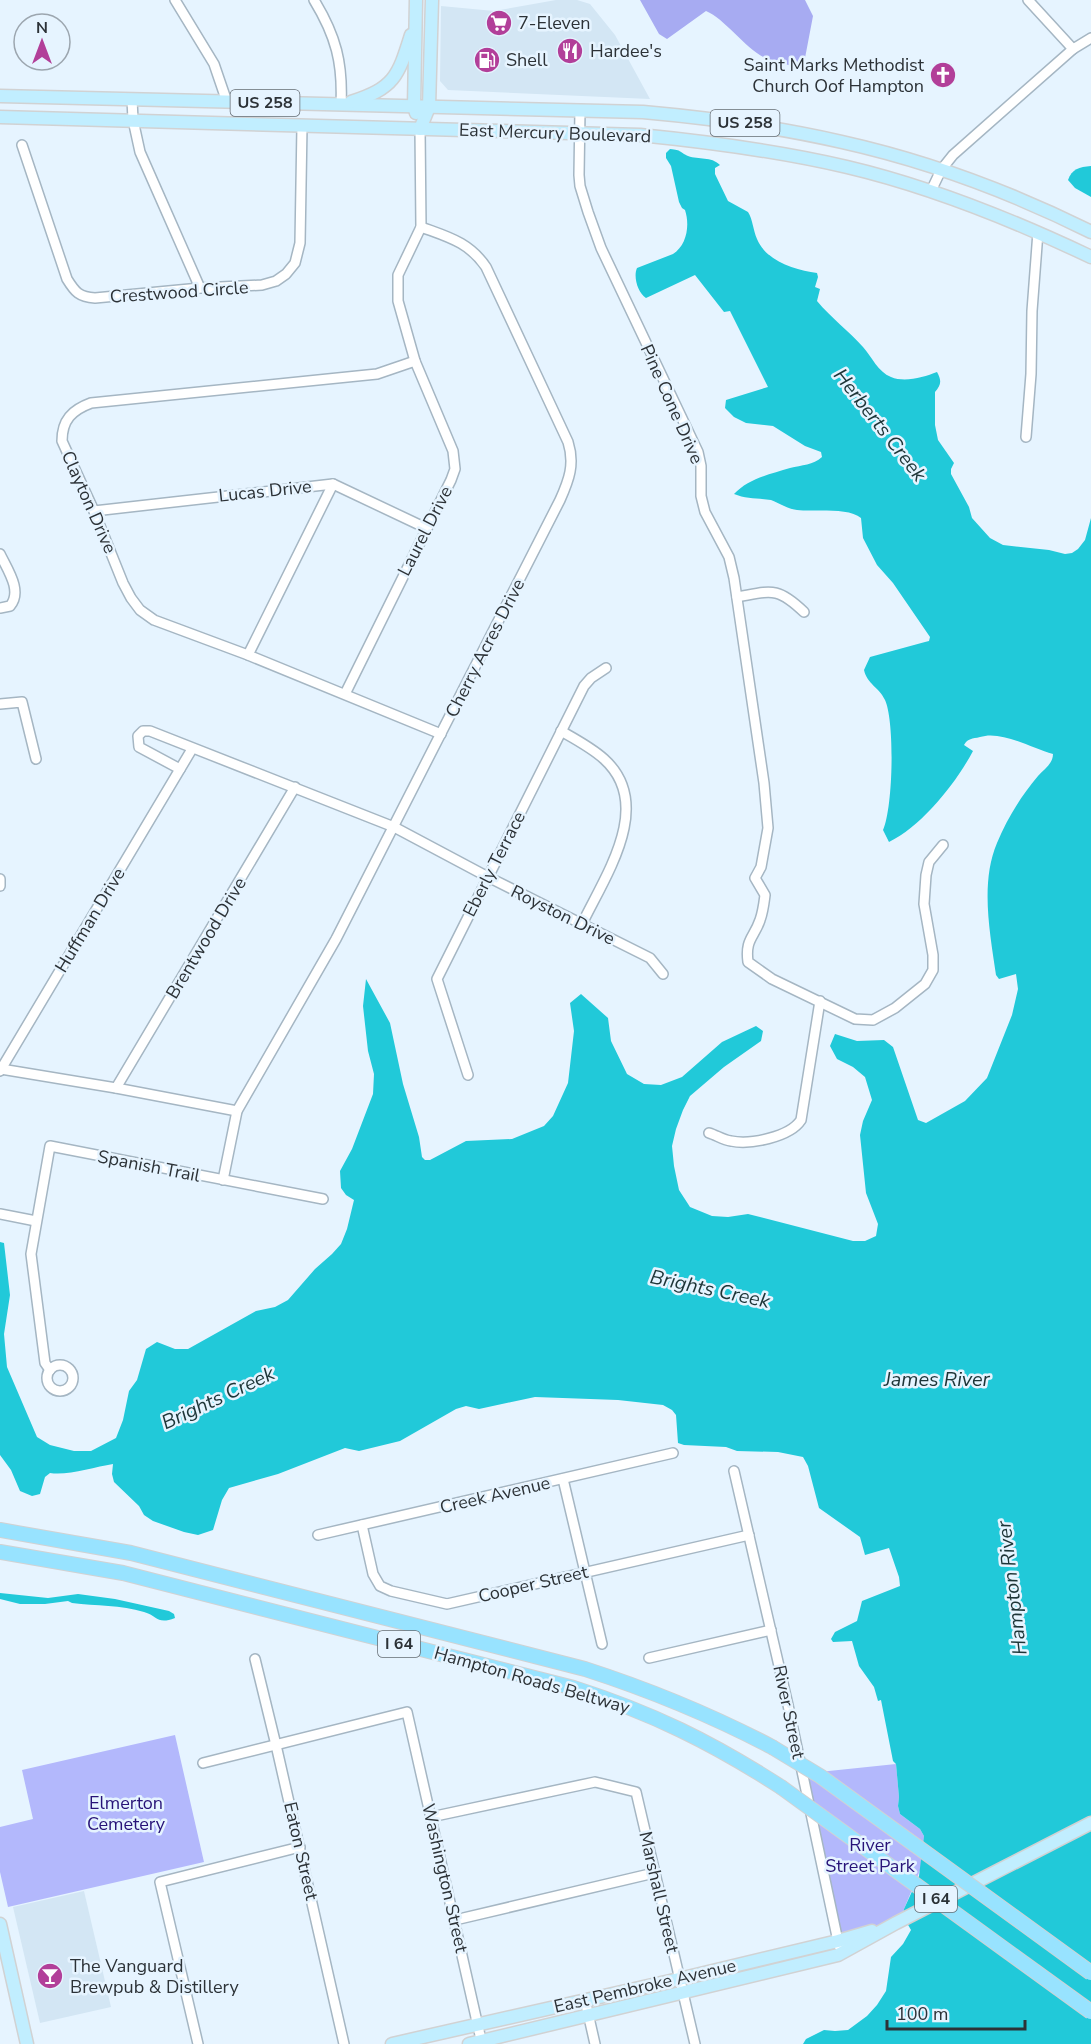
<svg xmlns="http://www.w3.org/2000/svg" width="1091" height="2044" viewBox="0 0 1091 2044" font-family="'Nunito Sans',sans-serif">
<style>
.built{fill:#d3e6f4}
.green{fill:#b3b8fc}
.forest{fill:#a7abf2}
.water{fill:#21c9d9}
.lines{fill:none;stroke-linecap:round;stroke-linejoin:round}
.minor-casing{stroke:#a5b6c3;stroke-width:12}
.major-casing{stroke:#d1d2d3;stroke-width:15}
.highway-casing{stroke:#d1d2d3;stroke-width:16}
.minor{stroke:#fff;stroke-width:9}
.major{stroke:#c1eeff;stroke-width:12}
.highway{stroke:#98e3ff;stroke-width:14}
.highway-bridge-casing{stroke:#d1d2d3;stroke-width:16;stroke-linecap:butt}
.highway-bridge{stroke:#98e3ff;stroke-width:14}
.labels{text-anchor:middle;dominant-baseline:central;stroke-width:5;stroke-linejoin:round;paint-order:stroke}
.shield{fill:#e6f4ff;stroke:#646c73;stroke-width:1.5}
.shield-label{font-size:16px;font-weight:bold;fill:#2c3237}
.poi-label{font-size:18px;fill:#2c3237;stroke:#e6f4ff;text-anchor:start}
.street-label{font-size:18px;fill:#2c3237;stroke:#e6f4ff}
.park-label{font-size:18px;fill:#271378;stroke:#e6f4ff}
.water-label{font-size:20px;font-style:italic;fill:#1d3538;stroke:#e6f4ff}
</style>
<rect width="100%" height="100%" fill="#e6f4ff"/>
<g class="built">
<polygon points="556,0 577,0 590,4 615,35 650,99 448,90 440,81 441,6 494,11"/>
<polygon points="84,1891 111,2007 40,2023 13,1907"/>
</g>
<g class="green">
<polygon points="175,1735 204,1862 8,1907 0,1872 0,1827 33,1819 22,1770"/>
<polygon points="896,1764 899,1797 898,1806 900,1814 920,1829 924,1836 921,1868 904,1909 903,1916 838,1942 800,1774"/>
</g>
<path class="forest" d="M640,0H805L813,16L805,58L792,66C783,63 772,62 765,58C745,48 725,19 706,11L667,39L659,34Z"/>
<g class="water">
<path d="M670,149C682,150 679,152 688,156C699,160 711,156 720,165L715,168V174L728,201L748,212C753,220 753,230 757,239C766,261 795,270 817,273L818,277L815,287L820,289L817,301C831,318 849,331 863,347C872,357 878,372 891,377C905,383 924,377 937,372C942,381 941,385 935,392V425L938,440L954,463L951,469V474L969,507L972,518L990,538L1003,545L1049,550L1065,554L1072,553L1078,549L1085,540L1091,518V2044H803L806,2039L824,2030L835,2031L848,2030L867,2016L877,2005L886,1991L891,1957L903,1944L911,1930L903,1916L904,1909L919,1876L924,1836L920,1829L900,1814L898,1806L899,1797L896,1764L893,1761L881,1700L878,1701L874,1687L859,1666L852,1641L833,1642L831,1639L835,1632L857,1621L862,1601L900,1586L899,1577L889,1548L865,1555L860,1537L819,1508L808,1466L803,1457L778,1452L737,1451L726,1447L684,1445L678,1443L676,1415L672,1410L663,1405L618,1400L535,1397L479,1409L466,1406L456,1409L400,1441L359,1451L345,1448L278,1474L229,1488L222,1500L213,1530L198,1535L184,1532L153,1521L144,1515L139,1506L114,1482L112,1474L113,1464C94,1467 67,1476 50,1473L45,1477L40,1494L32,1496L20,1491L11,1470L0,1455V1242L4,1243L10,1295L4,1334L7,1367L37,1437L50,1445L74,1451H91L116,1438L123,1420L129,1391L137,1380L146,1349L157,1342L175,1349H188L256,1311L275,1307L288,1300L315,1269L332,1254L341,1244L347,1229L354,1200L346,1195L341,1188L340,1171L352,1149L373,1094L374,1074L368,1051L363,1006L366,979L390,1023L403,1084L419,1137L422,1157L425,1160H430L466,1141L512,1139L544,1126L553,1116L568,1083L574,1031L570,1003L581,994L608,1018L611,1041L627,1074L644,1084L661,1085L682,1077L722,1042L756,1026L763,1031L761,1041L724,1067L690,1096L683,1110L676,1129L672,1146L674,1166L679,1190L690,1207L712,1216L728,1217L748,1214L853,1241H865L876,1236L878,1224L866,1193L860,1135L863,1121L872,1100L865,1077L853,1067L837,1059L830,1046L835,1034L857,1041L884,1040L893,1047L918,1120L926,1123L965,1101L987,1078L1012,1015L1018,989L1016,974L999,979L996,975C990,933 980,883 997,843C1007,819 1021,796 1038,776C1044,769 1053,764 1053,754C1031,748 1001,730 980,737C972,739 968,738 964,745L973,751C956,783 922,826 889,842L883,830C893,808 895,722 885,700C879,687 867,684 864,670L870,657L925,642L929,641L930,637L893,583L877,565L863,538L861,518C848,507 813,512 797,510C788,509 779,503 771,500C758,498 746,499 734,494C748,479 770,474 790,468C802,465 813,465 822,457L821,452L805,446L773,426L746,423L734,417L725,408L726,400L768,387L730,311L724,312L695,275L646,298C638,293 633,277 637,268L673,254C687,245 690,225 685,210L682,208L679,202L671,166L666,158V153Z"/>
<path d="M1091,166V197L1075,188L1068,180C1072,169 1079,167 1091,166Z"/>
<path d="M0,1593L48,1598L78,1594L115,1599L169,1611L174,1614L175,1618C157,1625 158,1616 144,1612C121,1605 96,1606 72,1603L68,1601L45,1604H20L0,1599Z"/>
</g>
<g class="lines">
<g class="minor-casing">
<g id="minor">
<polyline points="175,0 214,64 227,102"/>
<path d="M314,0C336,36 343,63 341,105"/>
<polyline points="1028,0 1073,49"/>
<polyline points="132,99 133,120 140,152 200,288"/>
<path d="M580,110L579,175L580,186L588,212L601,248L698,452L701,466V496L705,512L729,557L734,578L764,783L768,828L761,867L755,878L765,895C764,903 763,912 760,920C754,938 745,939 748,962L772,979L855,1019L873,1020L895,1008L925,984L933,970V955L924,904L926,875L929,862L943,845"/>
<path d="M22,145L67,279C75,292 79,297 95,298L200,288L262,285L276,281L286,274L295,263L300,243L302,126"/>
<polyline points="931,191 941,170 953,155 1073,49 1091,38"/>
<path d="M415,361L377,374L91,403C72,410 62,420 62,441L94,511L123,583L131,598L140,610L154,620L248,655L441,734"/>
<polyline points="1026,437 1031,374 1032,311 1038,232"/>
<polyline points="94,511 333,484 426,528"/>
<path d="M0,554C7,569 23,591 10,606L0,608"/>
<path d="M737,597C771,591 777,586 804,612"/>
<polyline points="248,655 333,484"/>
<polyline points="345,694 451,480 455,469 453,451 415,361 398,301 398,275 421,227 420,129"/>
<polyline points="0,704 22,702 36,759"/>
<path d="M561,731C575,739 592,748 604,759C655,805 605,876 582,924"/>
<polyline points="180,769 139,747 138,736 143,731 150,731 394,827 488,877 650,958 663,974"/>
<polyline points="0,879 0,886"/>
<polyline points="1,1069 116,1088 237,1111"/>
<polyline points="0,1071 192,749"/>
<polyline points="468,1075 437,979 584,686 591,678 606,668"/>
<polyline points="116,1088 295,787"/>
<path d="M709,1133C716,1135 723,1140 731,1141C750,1145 790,1137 801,1120L820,1001"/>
<path d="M223,1180L237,1111L336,939L560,500C569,480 575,464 568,442L486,267C469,242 448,237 421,227"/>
<polyline points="0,1214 36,1221"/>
<circle cx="60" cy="1378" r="13"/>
<polyline points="50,1370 45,1363 31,1254 50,1146 323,1199"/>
<polyline points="734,1471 788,1705 839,1946"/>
<polyline points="563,1479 602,1644"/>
<polyline points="362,1525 373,1574 380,1586 391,1591 447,1604 749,1535"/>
<polyline points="318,1535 673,1453"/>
<polyline points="649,1658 771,1630"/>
<polyline points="255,1659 276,1745 344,2044"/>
<polyline points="203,1763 407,1712 482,2044"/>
<polyline points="431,1817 595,1782 636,1792 695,2044"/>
<polyline points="455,1920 654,1873"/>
<polyline points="585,2000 595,2044"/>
<polyline points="198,2044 160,1882 300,1847"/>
</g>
</g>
<g class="major-casing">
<g id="major">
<polyline points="416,0 414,106 416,113"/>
<path d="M0,96L643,112C710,118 777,127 842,142C927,161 1013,193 1091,232"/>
<path d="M351,102C394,88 398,77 411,35"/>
<path d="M0,117L640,135C710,142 779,151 847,167C932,187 1013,220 1091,257"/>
<polyline points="420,129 429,107 432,0"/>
<polyline points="0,1924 27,2044"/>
<polyline points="392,2044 679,1979 838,1941 872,1931"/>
<polyline points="469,2044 838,1955 896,1923 1091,1823"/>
</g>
</g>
<g class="highway-casing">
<g id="highway">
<path d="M0,1530L131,1553L585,1669C650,1690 711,1715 772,1747"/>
<path d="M0,1552L123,1573L574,1688C652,1713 711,1742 781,1787"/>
</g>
</g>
<use href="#minor" class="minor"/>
<use href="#major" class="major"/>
<use href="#highway" class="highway"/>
<g class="highway-bridge-casing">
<g id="highway-bridge">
<polyline points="772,1747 820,1776 1091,1973"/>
<polyline points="781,1787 1091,2012"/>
</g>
</g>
<use href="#highway-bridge" class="highway-bridge"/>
</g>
<defs>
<g id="supermarket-disc" transform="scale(1.35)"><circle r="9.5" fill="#b23f99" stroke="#e6f4ff"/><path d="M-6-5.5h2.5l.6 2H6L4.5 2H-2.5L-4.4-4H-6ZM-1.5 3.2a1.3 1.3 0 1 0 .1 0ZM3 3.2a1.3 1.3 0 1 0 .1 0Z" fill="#fff"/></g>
<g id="restaurant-disc" transform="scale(1.35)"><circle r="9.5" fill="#b23f99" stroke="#e6f4ff"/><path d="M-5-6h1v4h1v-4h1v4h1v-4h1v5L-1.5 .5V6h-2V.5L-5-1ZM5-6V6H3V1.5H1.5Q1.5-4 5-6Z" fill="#fff"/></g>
<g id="fuel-disc" transform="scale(1.35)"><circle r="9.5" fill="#b23f99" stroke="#e6f4ff"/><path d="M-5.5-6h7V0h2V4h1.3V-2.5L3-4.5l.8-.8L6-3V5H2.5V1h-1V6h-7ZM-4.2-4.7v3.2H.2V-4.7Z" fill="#fff"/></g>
<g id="church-disc" transform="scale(1.35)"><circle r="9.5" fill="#b23f99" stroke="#e6f4ff"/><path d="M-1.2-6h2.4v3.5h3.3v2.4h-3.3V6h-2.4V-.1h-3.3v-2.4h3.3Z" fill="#fff"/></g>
<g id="bar-disc" transform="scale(1.35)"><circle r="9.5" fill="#b23f99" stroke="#e6f4ff"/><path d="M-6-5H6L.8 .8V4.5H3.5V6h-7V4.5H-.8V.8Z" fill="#fff"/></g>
</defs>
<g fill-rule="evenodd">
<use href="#supermarket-disc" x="499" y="23"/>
<use href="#restaurant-disc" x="570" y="51"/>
<use href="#fuel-disc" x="487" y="60"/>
<use href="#church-disc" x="943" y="75"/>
<use href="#bar-disc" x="50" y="1976"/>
</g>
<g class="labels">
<g class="shield">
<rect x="230.5" y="90" width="69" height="26" rx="4.5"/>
<rect x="710.5" y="110" width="69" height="26" rx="4.5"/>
<rect x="378" y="1631" width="42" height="26" rx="4.5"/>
<rect x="915" y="1886" width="42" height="26" rx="4.5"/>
</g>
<g class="shield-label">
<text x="265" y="103">US 258</text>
<text x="745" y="123">US 258</text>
<text x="399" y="1644">I 64</text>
<text x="936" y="1899">I 64</text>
</g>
<g class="poi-label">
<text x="518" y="23">7-Eleven</text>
<text x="590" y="51">Hardee's</text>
<text x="506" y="60">Shell</text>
<text x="924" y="65" text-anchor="end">Saint Marks Methodist<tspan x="924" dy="21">Church Oof Hampton</tspan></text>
<text x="70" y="1966">The Vanguard<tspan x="70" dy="21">Brewpub &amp; Distillery</tspan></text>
</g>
<g class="street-label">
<text transform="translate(555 133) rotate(2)">East Mercury Boulevard</text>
<text transform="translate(179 292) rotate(-4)">Crestwood Circle</text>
<text transform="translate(672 404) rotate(66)">Pine Cone Drive</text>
<text transform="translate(265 491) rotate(-6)">Lucas Drive</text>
<text transform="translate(89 502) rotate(66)">Clayton Drive</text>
<text transform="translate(425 531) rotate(-63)">Laurel Drive</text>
<text transform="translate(485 648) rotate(-63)">Cherry Acres Drive</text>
<text transform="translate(494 864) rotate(-63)">Eberly Terrace</text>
<text transform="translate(563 915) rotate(26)">Royston Drive</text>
<text transform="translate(90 920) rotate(-59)">Huffman Drive</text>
<text transform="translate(206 938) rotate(-59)">Brentwood Drive</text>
<text transform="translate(149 1166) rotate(11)">Spanish Trail</text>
<text transform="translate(495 1495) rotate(-13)">Creek Avenue</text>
<text transform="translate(533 1584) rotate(-13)">Cooper Street</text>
<text transform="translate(532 1680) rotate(16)">Hampton Roads Beltway</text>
<text transform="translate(789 1712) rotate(78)">River Street</text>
<text transform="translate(301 1851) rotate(77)">Eaton Street</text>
<text transform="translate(445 1878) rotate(77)">Washington Street</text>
<text transform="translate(659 1892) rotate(77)">Marshall Street</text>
<text transform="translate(645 1986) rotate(-13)">East Pembroke Avenue</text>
</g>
<g class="park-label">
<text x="126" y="1803">Elmerton<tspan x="126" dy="21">Cemetery</tspan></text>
<text x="870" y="1845">River<tspan x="870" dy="21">Street Park</tspan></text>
</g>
<g class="water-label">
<text transform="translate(880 425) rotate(52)">Herberts Creek</text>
<text transform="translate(710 1289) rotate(12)">Brights Creek</text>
<text x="937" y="1379">James River</text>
<text transform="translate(218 1398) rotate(-25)">Brights Creek</text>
<text transform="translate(1012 1588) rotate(-97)">Hampton River</text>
</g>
</g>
<g transform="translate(42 42)"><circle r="28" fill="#e6f4ff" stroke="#9ca6af" stroke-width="1.5"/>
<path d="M0-4.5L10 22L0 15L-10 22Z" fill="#b23f99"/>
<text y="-9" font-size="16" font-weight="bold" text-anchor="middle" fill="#2c3237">N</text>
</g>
<path d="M887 2020v9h138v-9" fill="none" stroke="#2c3237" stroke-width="3"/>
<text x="896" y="2020" font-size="18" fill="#2c3237" stroke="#e6f4ff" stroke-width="4.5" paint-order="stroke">100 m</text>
</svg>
